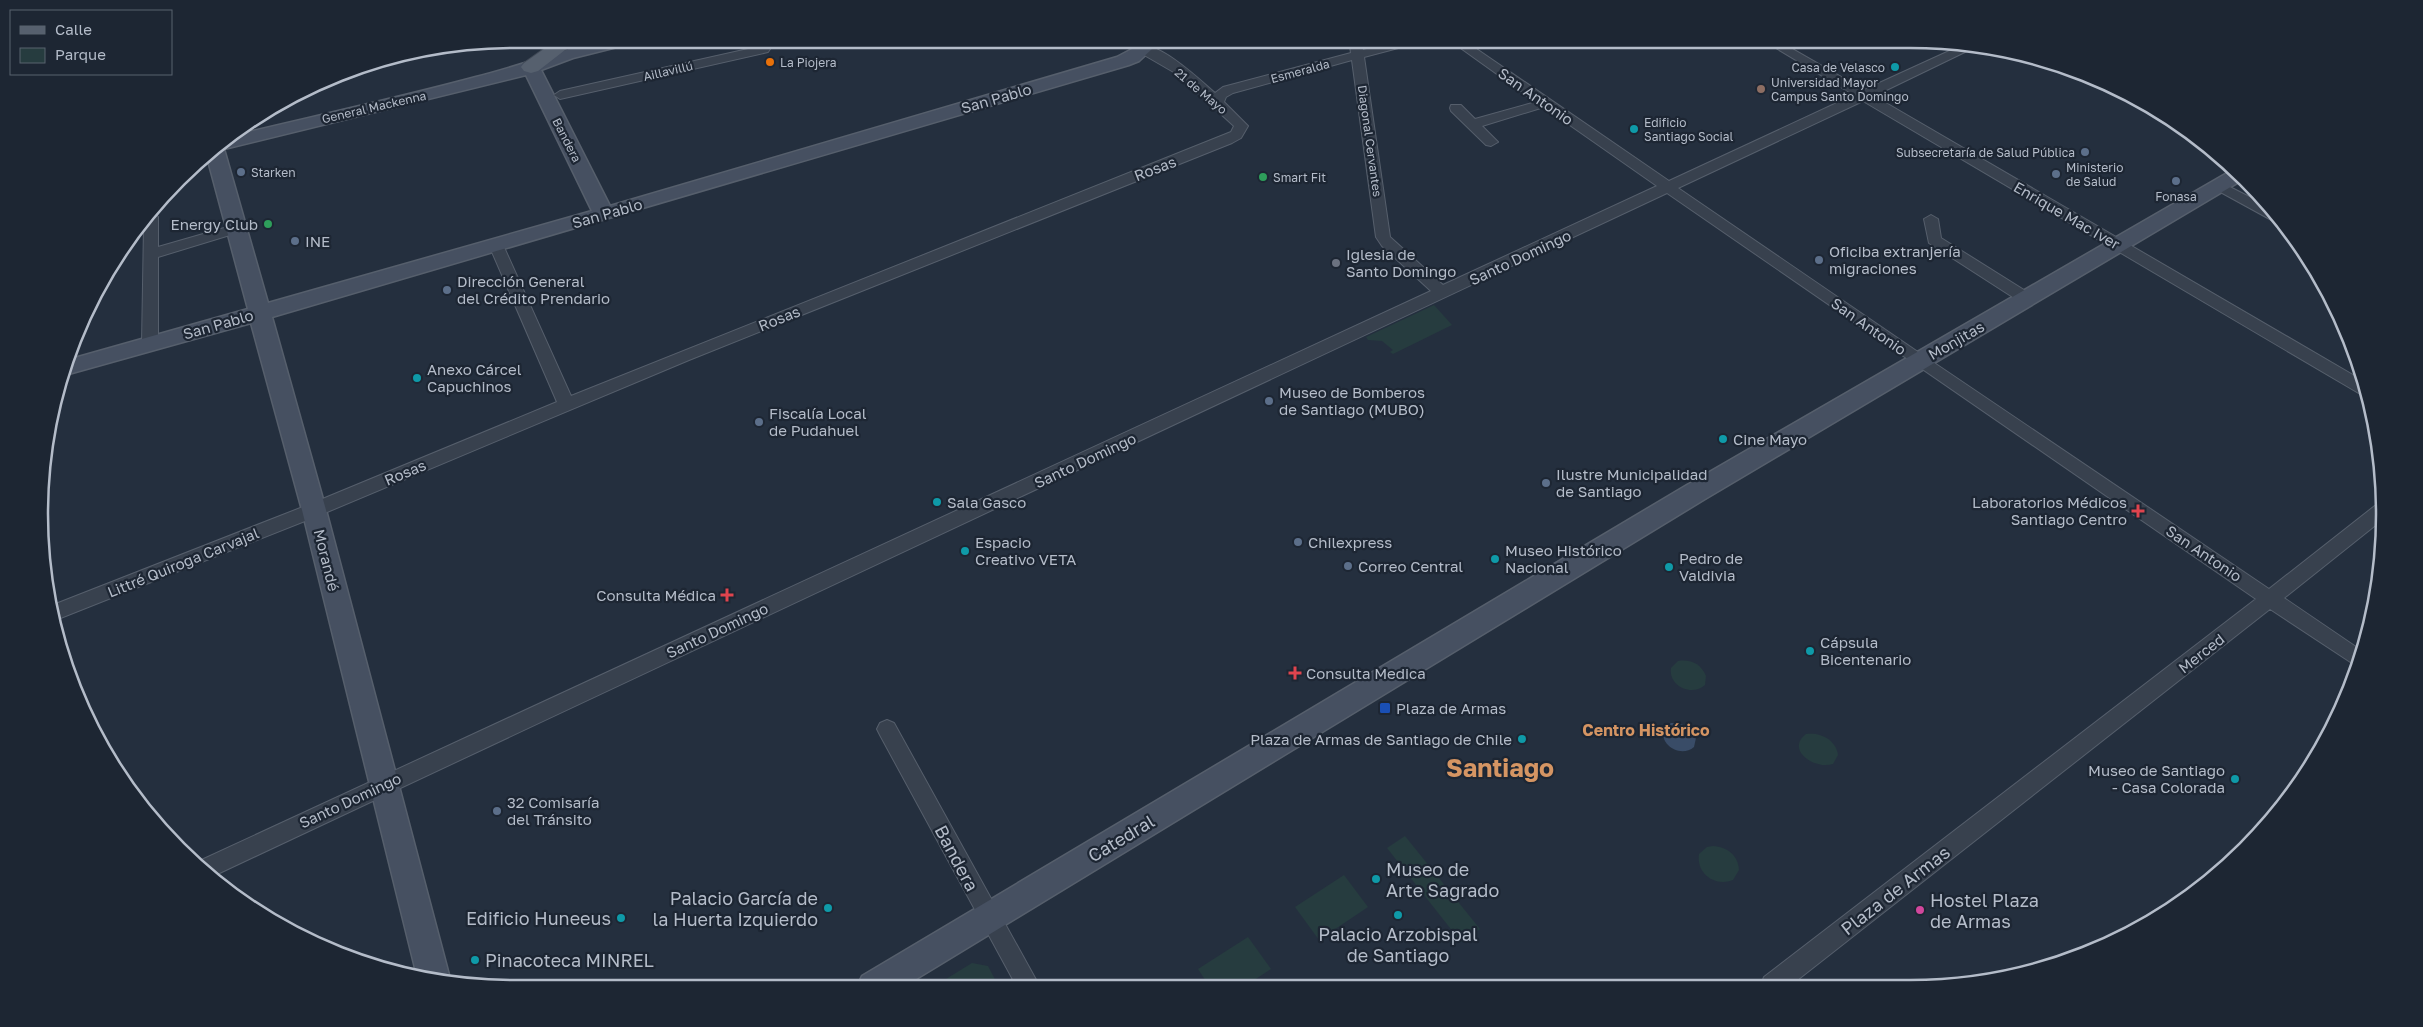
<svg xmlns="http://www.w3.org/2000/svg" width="2423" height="1027" viewBox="0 0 2423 1027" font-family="'Golos Text',sans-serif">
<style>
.green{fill:#263c3f}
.water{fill:#394c67}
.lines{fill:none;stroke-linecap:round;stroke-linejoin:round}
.street-casing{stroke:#565f6c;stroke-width:2}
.secondary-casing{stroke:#565f6c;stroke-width:3}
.primary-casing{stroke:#414a57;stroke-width:2}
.street{fill:#38414e;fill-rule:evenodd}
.secondary{fill:#465061;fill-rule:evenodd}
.primary{fill:#56606e;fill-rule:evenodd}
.food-dot{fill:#e8710a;stroke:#1d2633;stroke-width:2}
.culture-dot{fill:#0f9aa8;stroke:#1d2633;stroke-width:2}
.education-dot{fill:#8d6e63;stroke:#1d2633;stroke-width:2}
.service-dot{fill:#5c6f8a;stroke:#1d2633;stroke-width:2}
.leisure-dot{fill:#2e9e5b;stroke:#1d2633;stroke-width:2}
.worship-dot{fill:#6b7280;stroke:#1d2633;stroke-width:2}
.health-dot{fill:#e0444e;stroke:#1d2633;stroke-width:2}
.transit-dot{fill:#1a4fb4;stroke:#1d2633;stroke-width:2}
.hotel-dot{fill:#d1479c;stroke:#1d2633;stroke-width:2}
.labels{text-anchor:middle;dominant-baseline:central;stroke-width:4.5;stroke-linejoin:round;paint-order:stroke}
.far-poi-label{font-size:12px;fill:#b4bcc9;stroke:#1d2633;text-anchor:start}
.far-street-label{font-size:12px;fill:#b4bcc9;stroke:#1d2633}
.street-label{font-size:15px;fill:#b4bcc9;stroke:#1d2633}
.poi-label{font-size:15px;fill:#b4bcc9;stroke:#1d2633;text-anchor:start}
.neighbourhood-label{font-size:16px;font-weight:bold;fill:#d59563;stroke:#1d2633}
.near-street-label{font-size:18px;fill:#b4bcc9;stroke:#1d2633}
.near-poi-label{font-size:18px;fill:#b4bcc9;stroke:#1d2633;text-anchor:start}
.town-label{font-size:25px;font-weight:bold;fill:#d59563;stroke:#1d2633}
.rim{fill:none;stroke:#b4bcc9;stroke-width:2.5}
</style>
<rect width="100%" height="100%" fill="#242f3e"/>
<g class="green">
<polygon points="1434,305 1452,325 1393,354 1390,352 1393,350 1382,341 1368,340 1366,337"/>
<path d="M1678,661C1691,659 1701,664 1706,676L1705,685C1692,697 1668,686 1671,668Z"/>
<path d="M1806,734C1821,732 1836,740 1838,755L1833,764C1815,770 1785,750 1806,734Z"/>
<polygon points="1405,836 1480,929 1461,942 1387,848"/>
<path d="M1713,846C1727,847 1738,855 1739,870L1733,880C1715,887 1696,874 1699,854L1707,847Z"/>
<polygon points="1344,875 1368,907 1319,940 1295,907"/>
<polygon points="1248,937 1271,969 1245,986 1209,986 1198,969"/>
<polygon points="972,963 988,966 999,987 933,987"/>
</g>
<path class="water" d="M1671,723C1682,722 1692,727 1696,738L1694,747C1681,758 1660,746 1663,729Z"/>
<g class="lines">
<g class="street-casing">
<g id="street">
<polygon points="753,39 765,39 770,49 768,52 560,99 554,95 560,91 757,47"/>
<path d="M1349,39H1361L1363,50L1404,39H1423L1421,42L1364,57L1390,237L1443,285L1657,186L1544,107L1482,126L1498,142L1491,146L1486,145L1451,111L1450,108L1451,105H1461L1475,119L1536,102L1448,39H1462L1669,181L1854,95L1761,39H1775L1864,90L1958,47L1971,49L1874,96L2365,382L2369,396L2362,395L1863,101L1678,188L1915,350L2269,589L2376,505L2383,504L2382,520L2284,598L2362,651L2358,667L2270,609L1791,985H1761L1764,977L2256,599L1667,193L211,877L195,863L1431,291L1382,246L1376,237L1352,60L1233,93L1226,97L1224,102L1248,126L1241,138L1232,143L689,360L320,515L53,621L48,607L308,505L557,402L489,245L491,242L496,240L503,245L571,396L1231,132L1234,126L1177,74L1139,52L1137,49L1139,46C1159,41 1200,80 1215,93L1223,87L1351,53Z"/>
<polygon points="1597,39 1609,39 1610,40 1604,44"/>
<polygon points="2220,182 2271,208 2285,224 2277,223 2215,189 2213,186 2215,183"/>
<polygon points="154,213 158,217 158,247 238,224 245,228 243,231 158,257 158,344 156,348 144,348 142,344 144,226"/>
<polygon points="1931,215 1938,219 1941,238 2032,295 2035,299 2032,303 2022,303 1929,243 1924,219"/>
<polygon points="887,720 894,723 1040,987 1017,987 880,735 877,729 880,723"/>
</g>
</g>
<g class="secondary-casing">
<g id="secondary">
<path d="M607,39H636L633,43L573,58L541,70L610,206L1117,57L1134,48L1130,39H1148L1152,49L1139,61L1129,65L272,317L326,510L449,975L448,977L416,972L302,510L251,323L65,375L71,359L248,309L206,153L228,137C311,117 394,99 476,77C520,66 562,50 607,39ZM526,75L592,211L268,303L224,149Z"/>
<polygon points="2234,169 2244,179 1705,499 903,987 857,987 862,976 1687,485"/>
</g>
</g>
<g class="primary-casing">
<polygon id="primary" points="558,39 584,39 581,43 565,50 538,71 531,73 524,71 521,67 524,63"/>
</g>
<use href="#street" class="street"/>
<use href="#secondary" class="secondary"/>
<use href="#primary" class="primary"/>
</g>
<circle class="food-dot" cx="770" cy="62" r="5"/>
<g class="culture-dot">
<circle cx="1895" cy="67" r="5"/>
<circle cx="1634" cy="129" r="5"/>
<circle cx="417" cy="378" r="5"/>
<circle cx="1723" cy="439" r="5"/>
<circle cx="937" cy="502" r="5"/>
<circle cx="965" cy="551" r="5"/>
<circle cx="1495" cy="559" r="5"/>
<circle cx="1669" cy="567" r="5"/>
<circle cx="1810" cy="651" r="5"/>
<circle cx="1522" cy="739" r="5"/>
<circle cx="2235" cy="779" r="5"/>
<circle cx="1376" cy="879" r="5"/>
<circle cx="828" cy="908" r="5"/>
<circle cx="1398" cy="915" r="5"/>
<circle cx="621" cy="918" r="5"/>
<circle cx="475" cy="960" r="5"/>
</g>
<circle class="education-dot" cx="1761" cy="89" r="5"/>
<g class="service-dot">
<circle cx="2085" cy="152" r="5"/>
<circle cx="241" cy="172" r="5"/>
<circle cx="2056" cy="174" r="5"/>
<circle cx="2176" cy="181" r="5"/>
<circle cx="295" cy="241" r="5"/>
<circle cx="1819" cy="260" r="5"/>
<circle cx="447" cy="290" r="5"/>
<circle cx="1269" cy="401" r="5"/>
<circle cx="759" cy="422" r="5"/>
<circle cx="1546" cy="483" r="5"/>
<circle cx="1298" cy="542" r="5"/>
<circle cx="1348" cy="566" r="5"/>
<circle cx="497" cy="811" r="5"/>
</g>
<g class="leisure-dot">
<circle cx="1263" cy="177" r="5"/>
<circle cx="268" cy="224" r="5"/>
</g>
<circle class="worship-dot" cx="1336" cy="263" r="5"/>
<g class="health-dot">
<path d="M2135.5 503.5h5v5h5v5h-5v5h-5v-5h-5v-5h5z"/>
<path d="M724.5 587.5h5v5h5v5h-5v5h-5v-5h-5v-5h5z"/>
<path d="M1292.5 665.5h5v5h5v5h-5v5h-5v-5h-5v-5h5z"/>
</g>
<rect class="transit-dot" x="1379" y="702" width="12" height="12" rx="2.5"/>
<circle class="hotel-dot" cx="1920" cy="910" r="5"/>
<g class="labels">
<g class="far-poi-label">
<text x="780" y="62">La Piojera</text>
<text x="1885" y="67" text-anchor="end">Casa de Velasco</text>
<text x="1771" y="82">Universidad Mayor<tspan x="1771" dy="14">Campus Santo Domingo</tspan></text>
<text x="1644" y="122">Edificio<tspan x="1644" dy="14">Santiago Social</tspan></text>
<text x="2075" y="152" text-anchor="end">Subsecretaría de Salud Pública</text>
<text x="2066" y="167">Ministerio<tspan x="2066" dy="14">de Salud</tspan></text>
<text x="251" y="172">Starken</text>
<text x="1273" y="177">Smart Fit</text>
<text x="2176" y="196" text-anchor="middle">Fonasa</text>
</g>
<g class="far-street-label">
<text transform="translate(668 71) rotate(-13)">Aillavillú</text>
<text transform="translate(1300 71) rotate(-15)">Esmeralda</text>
<text transform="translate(1201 91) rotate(40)">21 de Mayo</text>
<text transform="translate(374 107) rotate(-13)">General Mackenna</text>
<text transform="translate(567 140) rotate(63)">Bandera</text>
<text transform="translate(1370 141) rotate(82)">Diagonal Cervantes</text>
</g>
<g class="street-label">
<text transform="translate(1536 96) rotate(35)">San Antonio</text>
<text transform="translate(996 98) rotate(-16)">San Pablo</text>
<text transform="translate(1155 168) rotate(-21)">Rosas</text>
<text transform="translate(607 213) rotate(-16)">San Pablo</text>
<text transform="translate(2067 215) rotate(30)">Enrique Mac Iver</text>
<text transform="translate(1520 257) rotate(-25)">Santo Domingo</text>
<text transform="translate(779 318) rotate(-22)">Rosas</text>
<text transform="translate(218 324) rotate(-16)">San Pablo</text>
<text transform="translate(1869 326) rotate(35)">San Antonio</text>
<text transform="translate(1956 340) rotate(-30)">Monjitas</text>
<text transform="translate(1085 460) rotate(-25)">Santo Domingo</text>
<text transform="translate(405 472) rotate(-23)">Rosas</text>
<text transform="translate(2204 553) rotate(34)">San Antonio</text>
<text transform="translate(327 560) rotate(76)">Morandé</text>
<text transform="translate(183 562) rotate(-22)">Littré Quiroga Carvajal</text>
<text transform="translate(717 630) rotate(-25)">Santo Domingo</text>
<text transform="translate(2201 653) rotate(-38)">Merced</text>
<text transform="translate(350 800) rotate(-25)">Santo Domingo</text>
</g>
<g class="poi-label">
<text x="258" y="224" text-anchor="end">Energy Club</text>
<text x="305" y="241">INE</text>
<text x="1829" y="251">Oficiba extranjería<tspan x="1829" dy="17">migraciones</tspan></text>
<text x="1346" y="254">Iglesia de<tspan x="1346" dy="17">Santo Domingo</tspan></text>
<text x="457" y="281">Dirección General<tspan x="457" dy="17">del Crédito Prendario</tspan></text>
<text x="427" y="369">Anexo Cárcel<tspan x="427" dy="17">Capuchinos</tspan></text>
<text x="1279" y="392">Museo de Bomberos<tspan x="1279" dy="17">de Santiago (MUBO)</tspan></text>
<text x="769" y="413">Fiscalía Local<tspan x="769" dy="17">de Pudahuel</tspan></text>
<text x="1733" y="439">Cine Mayo</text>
<text x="1556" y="474">Ilustre Municipalidad<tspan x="1556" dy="17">de Santiago</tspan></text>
<text x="947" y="502">Sala Gasco</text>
<text x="2127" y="502" text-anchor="end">Laboratorios Médicos<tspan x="2127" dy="17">Santiago Centro</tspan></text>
<text x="975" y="542">Espacio<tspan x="975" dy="17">Creativo VETA</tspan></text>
<text x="1308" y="542">Chilexpress</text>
<text x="1505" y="550">Museo Histórico<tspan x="1505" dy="17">Nacional</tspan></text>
<text x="1679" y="558">Pedro de<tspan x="1679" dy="17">Valdivia</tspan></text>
<text x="1358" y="566">Correo Central</text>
<text x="716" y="595" text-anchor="end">Consulta Médica</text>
<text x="1820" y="642">Cápsula<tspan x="1820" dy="17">Bicentenario</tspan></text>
<text x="1306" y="673">Consulta Medica</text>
<text x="1396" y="708">Plaza de Armas</text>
<text x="1512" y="739" text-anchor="end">Plaza de Armas de Santiago de Chile</text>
<text x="2225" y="770" text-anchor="end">Museo de Santiago<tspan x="2225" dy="17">- Casa Colorada</tspan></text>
<text x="507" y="802">32 Comisaría<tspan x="507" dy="17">del Tránsito</tspan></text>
</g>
<g class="neighbourhood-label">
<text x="1646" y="730">Centro Histórico</text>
</g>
<g class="near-street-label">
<text transform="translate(1121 838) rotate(-31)">Catedral</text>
<text transform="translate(957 858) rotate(62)">Bandera</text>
<text transform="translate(1895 890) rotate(-38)">Plaza de Armas</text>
</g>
<g class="near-poi-label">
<text x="1386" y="869">Museo de<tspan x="1386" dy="21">Arte Sagrado</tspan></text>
<text x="818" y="898" text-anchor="end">Palacio García de<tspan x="818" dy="21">la Huerta Izquierdo</tspan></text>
<text x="1930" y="900">Hostel Plaza<tspan x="1930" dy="21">de Armas</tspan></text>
<text x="611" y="918" text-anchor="end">Edificio Huneeus</text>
<text x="1398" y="934" text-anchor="middle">Palacio Arzobispal<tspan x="1398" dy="21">de Santiago</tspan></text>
<text x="485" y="960">Pinacoteca MINREL</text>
</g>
<g class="town-label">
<text x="1500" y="767">Santiago</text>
</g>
</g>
<path d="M0 0H2423V1027H0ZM514 48H1910A466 466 0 0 1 2376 514V514A466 466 0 0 1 1910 980H514A466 466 0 0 1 48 514V514A466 466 0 0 1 514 48Z" fill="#1d2633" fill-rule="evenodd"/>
<path class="rim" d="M514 48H1910A466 466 0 0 1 2376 514V514A466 466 0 0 1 1910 980H514A466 466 0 0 1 48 514V514A466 466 0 0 1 514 48Z"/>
<rect x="10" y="10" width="162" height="65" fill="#1d2633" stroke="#59626f"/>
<rect x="20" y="26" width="25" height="8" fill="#56606e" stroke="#59626f"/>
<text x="55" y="35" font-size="15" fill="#b4bcc9">Calle</text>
<rect x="20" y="48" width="25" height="15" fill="#263c3f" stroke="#59626f"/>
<text x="55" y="60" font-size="15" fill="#b4bcc9">Parque</text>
</svg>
